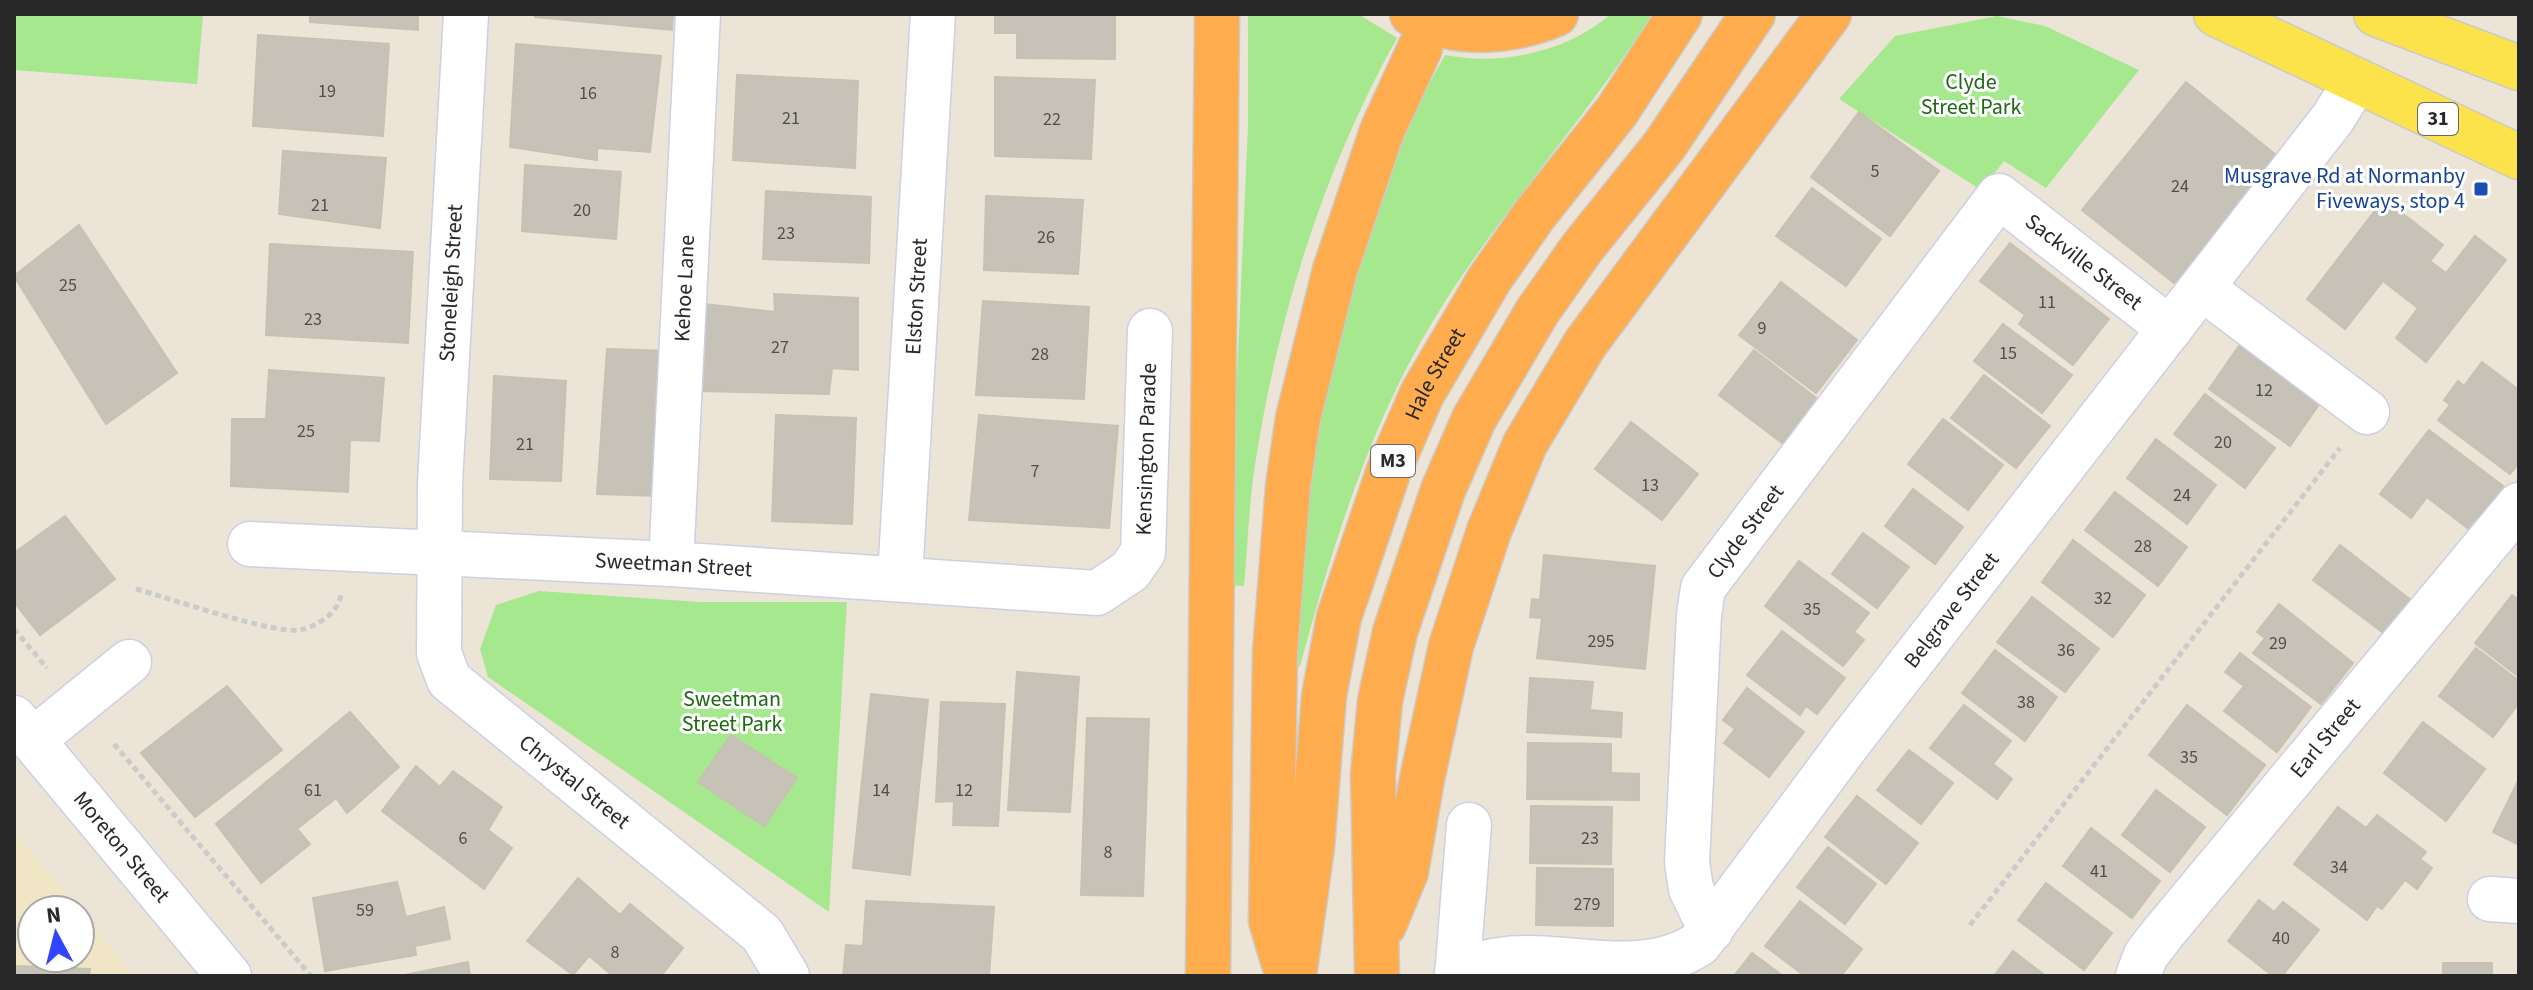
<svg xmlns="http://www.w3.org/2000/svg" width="2533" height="990" viewBox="0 0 2533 990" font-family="'Source Sans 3',sans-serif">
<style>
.education{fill:#f0e6c5}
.green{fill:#a5e88e}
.building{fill:#c7c2b8;stroke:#c7c1b1;stroke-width:2}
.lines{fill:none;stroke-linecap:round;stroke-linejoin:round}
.minor-casing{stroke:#cdcfe3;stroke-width:47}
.major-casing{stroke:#cbcbcb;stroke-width:47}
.highway-casing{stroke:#cbcbcb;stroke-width:47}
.path{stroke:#cbcbcb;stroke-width:5;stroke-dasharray:6 4;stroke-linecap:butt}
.minor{stroke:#fff;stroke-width:44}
.major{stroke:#fce34c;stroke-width:44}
.highway{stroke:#ffac4f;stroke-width:44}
.transit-dot{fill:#1a4fb4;stroke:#fff;stroke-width:3}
.labels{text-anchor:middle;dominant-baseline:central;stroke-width:6;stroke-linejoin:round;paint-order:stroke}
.number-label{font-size:18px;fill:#504e4c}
.shield{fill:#fff;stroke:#686868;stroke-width:2}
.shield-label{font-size:20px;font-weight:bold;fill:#282828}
.park-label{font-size:22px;fill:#1d6913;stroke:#fff}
.transit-label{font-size:22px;fill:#164399;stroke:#fff;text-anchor:end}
.street-label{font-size:22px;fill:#282828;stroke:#fff}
</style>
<rect width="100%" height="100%" fill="#ece5d7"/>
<polygon class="education" points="14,831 80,910 32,910 32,958 80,958 80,910 135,976 14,976"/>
<g class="green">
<polygon points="14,14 203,14 197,84 14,70"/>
<path d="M1248,14H1358L1397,38C1324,169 1279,312 1256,459C1249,500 1248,544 1244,586L1228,585L1248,125Z"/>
<path d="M1611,14H1652C1585,121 1498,213 1433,321C1369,426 1332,548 1300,666L1292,667L1305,469L1373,209L1421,99L1445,55C1502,66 1567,52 1611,14Z"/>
<polygon points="1997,16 2045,26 2139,70 2046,188 2004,161 1981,190 1839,99 1895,36"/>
<polygon points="539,591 700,602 847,602 829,912 488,677 480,649 496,605"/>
</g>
<g class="building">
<polygon points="310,14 418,14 418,30 310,22"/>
<polygon points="535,14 673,14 672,30 535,17"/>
<polygon points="995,14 1115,14 1115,59 1017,58 1017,33 995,33"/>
<polygon points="258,35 389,44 383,136 253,126"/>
<polygon points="516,44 661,56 650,152 597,148 597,160 510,147"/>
<polygon points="737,75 858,81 855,168 733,160"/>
<polygon points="995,77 1095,80 1091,159 995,156"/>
<polygon points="2186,82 2277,156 2174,283 2082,210"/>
<polygon points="1859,112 1939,171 1890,236 1811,177"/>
<polygon points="283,151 386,158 380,228 279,214"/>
<polygon points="525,165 621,172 616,239 522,231"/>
<polygon points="1812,188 1881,239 1846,286 1776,236"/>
<polygon points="766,191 871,197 869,263 763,259"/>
<polygon points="986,196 1083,200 1078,274 984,270"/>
<polygon points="2384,199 2443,245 2430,261 2446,273 2475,236 2506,260 2426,362 2396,338 2418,308 2383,281 2345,329 2307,299"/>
<polygon points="79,225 177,373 106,424 14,276"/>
<polygon points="2010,243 2109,319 2073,365 2019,324 2025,315 1980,281"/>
<polygon points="270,244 413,252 408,343 266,335"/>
<polygon points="1781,282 1857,340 1816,393 1739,335"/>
<polygon points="774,294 858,298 858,370 832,368 829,394 700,391 705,304 775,312"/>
<polygon points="983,301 1089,307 1084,399 976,395"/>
<polygon points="2003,324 2072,375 2042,413 1974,361"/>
<polygon points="2239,346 2320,403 2290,446 2209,389"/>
<polygon points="607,349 669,351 661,496 597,494"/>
<polygon points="1754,350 1816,398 1782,443 1719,395"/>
<polygon points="2482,362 2519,390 2519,463 2510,474 2438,420 2450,405 2444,400 2458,381 2464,386"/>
<polygon points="269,370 384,378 379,441 350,440 348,492 231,486 232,419 266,419"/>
<polygon points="1984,375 2050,426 2016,468 1951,418"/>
<polygon points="494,376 566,381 561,481 490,479"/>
<polygon points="2205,394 2275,448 2245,488 2174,434"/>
<polygon points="776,415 856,418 852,524 772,521"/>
<polygon points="979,415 1118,426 1109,528 969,520"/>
<polygon points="1943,419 2003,465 1968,510 1908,464"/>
<polygon points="1631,422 1698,474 1662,520 1595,469"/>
<polygon points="2429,430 2503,486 2470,530 2427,497 2411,518 2380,494"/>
<polygon points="2156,439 2216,485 2187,524 2127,478"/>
<polygon points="1913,489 1963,527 1935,564 1885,526"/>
<polygon points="2115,492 2187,547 2158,586 2085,530"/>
<polygon points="65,516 115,579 40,635 14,602 14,553"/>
<polygon points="1863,533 1909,567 1877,608 1832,574"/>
<polygon points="2073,540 2145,595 2113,637 2042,582"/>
<polygon points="2340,545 2412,601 2385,634 2313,580"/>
<polygon points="1544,555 1655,566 1645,669 1537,658 1542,618 1530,617 1532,599 1540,600"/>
<polygon points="1799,561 1869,613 1854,632 1864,640 1843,666 1765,606"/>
<polygon points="2512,595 2519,600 2519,677 2475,643"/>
<polygon points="2032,597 2099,649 2065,692 1997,642"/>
<polygon points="2279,604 2353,663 2321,704 2253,653 2265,638 2257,632"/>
<polygon points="1782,631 1845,678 1817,714 1806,706 1800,715 1747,675"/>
<polygon points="2476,648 2519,681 2519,703 2493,737 2439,696"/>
<polygon points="1995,650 2057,697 2025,741 1962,693"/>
<polygon points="2240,653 2311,707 2277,752 2224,711 2244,686 2225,672"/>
<polygon points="1017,672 1079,677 1070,812 1008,810"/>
<polygon points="1530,678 1593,682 1590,710 1622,713 1621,737 1527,732"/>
<polygon points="227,686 282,750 195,817 141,753"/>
<polygon points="1747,688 1804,732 1769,777 1724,743 1735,729 1723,720"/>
<polygon points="871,694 928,700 910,875 853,868"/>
<polygon points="941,702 1005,704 998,826 953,825 954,801 936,802"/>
<polygon points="1964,705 2011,741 1993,764 2012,779 1997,799 1930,748"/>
<polygon points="2187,705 2265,765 2227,815 2149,755"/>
<polygon points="350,712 399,767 347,813 336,798 297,829 310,844 261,883 216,824"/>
<polygon points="1087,718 1149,719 1143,896 1081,895"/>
<polygon points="2423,722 2485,769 2446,821 2384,773"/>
<polygon points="731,735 797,778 764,826 698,782"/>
<polygon points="1528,743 1611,744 1611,773 1639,774 1639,800 1527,799"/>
<polygon points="1909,750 1953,783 1921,824 1877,790"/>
<polygon points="416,766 440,787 453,771 502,807 488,830 512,848 484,889 382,811"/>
<polygon points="2519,779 2519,845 2493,832"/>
<polygon points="2156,790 2205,827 2170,872 2122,835"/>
<polygon points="1857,796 1918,843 1886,884 1825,837"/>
<polygon points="1531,806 1612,807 1611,864 1530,863"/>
<polygon points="2338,807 2366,828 2377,815 2426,852 2420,859 2432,868 2417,889 2405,880 2382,909 2377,906 2367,920 2294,864"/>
<polygon points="2091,828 2160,881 2132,918 2063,866"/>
<polygon points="1828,847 1876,884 1845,924 1797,887"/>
<polygon points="1537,868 1613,869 1613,926 1536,925"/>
<polygon points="578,878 620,915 630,904 683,948 661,976 613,976 589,956 573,975 527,941"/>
<polygon points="397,882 406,917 444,907 450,939 415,946 416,955 325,971 313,898"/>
<polygon points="2046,883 2112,933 2084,970 2018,920"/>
<polygon points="2259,900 2274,912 2283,902 2319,930 2282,976 2273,976 2228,941"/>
<polygon points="866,901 994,907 989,976 843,976 846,945 863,946"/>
<polygon points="1800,901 1862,949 1841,976 1805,976 1765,946"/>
<polygon points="2013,951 2046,976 1994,976"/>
<polygon points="1752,953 1783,976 1734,976"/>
<polygon points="468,962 470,976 400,976"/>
<rect x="2443" y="963" width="49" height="13"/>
<polygon points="14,966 90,969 89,976 14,976"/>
</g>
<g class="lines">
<g class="minor-casing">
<g id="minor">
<path id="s1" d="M466,14L440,483L439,653L449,680L762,934L787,976"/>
<polyline points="2202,288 2367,412"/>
<path id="s2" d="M250,544L671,564L1097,593L1130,571L1143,552L1150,331"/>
<path id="s3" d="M671,564L698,14"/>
<path id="s4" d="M900,578L933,14"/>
<path id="s5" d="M14,718L229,976"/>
<polyline points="33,740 129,662"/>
<polyline points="2490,899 2519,901"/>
<path id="s6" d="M1711,930L1691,889L1687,862L1699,615L1703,588L1999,196L2170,329"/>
<path id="s7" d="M1457,971C1471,967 1485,962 1499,960C1566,950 1639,983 1699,944L1850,741L2333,118L2356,81"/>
<polyline points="1457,976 1469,825"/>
<path id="s8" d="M2138,976L2146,955L2163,933L2519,505"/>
</g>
</g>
<g class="major-casing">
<g id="major">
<polyline points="2216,14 2519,157"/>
<polyline points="2376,14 2519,68"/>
</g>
</g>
<g class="highway-casing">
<g id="highway">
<path d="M1412,14C1457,37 1511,33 1556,14"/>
<polyline points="1384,925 1406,872 1422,779 1451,646 1489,531 1525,444 1585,344 1829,14"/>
<polyline points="1287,974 1271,921 1275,652 1288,486 1298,418 1335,270 1382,131 1420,48"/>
<polyline points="1208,976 1217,14"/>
<path id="s9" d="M1294,976L1312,847L1324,696L1339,617L1389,470L1422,394L1489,280L1535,214L1617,111L1680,14"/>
<polyline points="1377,976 1373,774 1380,701 1395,632 1443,490 1474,419 1537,312 1582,248 1664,146 1753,14"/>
</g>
</g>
<g class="path">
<path d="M136,589C169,598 272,634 300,630C318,626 338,613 341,595"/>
<polyline points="14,629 47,668"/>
<polyline points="114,744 311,976"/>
<polyline points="1970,925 2340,448"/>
</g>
<use href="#minor" class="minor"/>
<use href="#major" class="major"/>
<use href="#highway" class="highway"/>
</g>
<rect class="transit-dot" x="2473" y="181" width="16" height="16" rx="4"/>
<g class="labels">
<g class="number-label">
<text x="327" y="91">19</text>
<text x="588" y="93">16</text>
<text x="791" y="118">21</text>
<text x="1052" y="119">22</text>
<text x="1875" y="171">5</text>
<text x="2180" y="186">24</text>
<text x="320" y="205">21</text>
<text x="582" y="210">20</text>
<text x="786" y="233">23</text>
<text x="1046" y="237">26</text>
<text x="68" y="285">25</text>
<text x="2047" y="302">11</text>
<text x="313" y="319">23</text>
<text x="1762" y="328">9</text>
<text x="780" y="347">27</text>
<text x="2008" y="353">15</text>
<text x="1040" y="354">28</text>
<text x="2264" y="390">12</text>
<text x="306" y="431">25</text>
<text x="2223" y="442">20</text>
<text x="525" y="444">21</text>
<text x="1035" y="471">7</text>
<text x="1650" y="485">13</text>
<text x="2182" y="495">24</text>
<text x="2143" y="546">28</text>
<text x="2103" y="598">32</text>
<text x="1812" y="609">35</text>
<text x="1601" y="641">295</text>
<text x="2278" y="643">29</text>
<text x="2066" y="650">36</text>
<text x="2026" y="702">38</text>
<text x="2189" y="757">35</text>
<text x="313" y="790">61</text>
<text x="881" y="790">14</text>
<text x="964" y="790">12</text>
<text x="463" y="838">6</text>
<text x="1590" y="838">23</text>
<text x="1108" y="852">8</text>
<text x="2339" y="867">34</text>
<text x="2099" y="871">41</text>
<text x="1587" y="904">279</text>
<text x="365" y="910">59</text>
<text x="2281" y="938">40</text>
<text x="615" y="952">8</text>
</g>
<g class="shield">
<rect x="2418" y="103" width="40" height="32" rx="6"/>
<rect x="1371" y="445" width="44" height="32" rx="6"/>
</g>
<g class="shield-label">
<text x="2438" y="119">31</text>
<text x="1393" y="461">M3</text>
</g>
<g class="park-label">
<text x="1971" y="82">Clyde<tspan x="1971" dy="25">Street Park</tspan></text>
<text x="732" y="699">Sweetman<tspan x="732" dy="25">Street Park</tspan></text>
</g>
<g class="transit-label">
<text x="2465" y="176">Musgrave Rd at Normanby<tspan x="2465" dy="25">Fiveways, stop 4</tspan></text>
</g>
<g class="street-label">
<text stroke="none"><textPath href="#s6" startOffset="946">Sackville Street</textPath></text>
<text transform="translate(451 283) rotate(-87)">Stoneleigh Street</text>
<text stroke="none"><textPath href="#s3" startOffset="276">Kehoe Lane</textPath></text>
<text stroke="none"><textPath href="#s4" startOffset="282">Elston Street</textPath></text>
<text stroke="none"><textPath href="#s9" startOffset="624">Hale Street</textPath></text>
<text stroke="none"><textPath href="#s2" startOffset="1014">Kensington Parade</textPath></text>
<text stroke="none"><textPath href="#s6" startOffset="418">Clyde Street</textPath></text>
<text stroke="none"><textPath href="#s2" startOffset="424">Sweetman Street</textPath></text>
<text stroke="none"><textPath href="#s7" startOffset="666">Belgrave Street</textPath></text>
<text stroke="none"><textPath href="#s8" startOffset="304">Earl Street</textPath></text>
<text stroke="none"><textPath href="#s1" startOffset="830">Chrystal Street</textPath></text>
<text stroke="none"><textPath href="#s5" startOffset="168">Moreton Street</textPath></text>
</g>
</g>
<rect width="2533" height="990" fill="none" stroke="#282828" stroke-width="32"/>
<g transform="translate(56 934) rotate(353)"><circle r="38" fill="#ffffff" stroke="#a9a9a9" stroke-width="2"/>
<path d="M0-6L14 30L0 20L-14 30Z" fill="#3144ff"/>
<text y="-12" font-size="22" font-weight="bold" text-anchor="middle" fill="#282828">N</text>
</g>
</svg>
